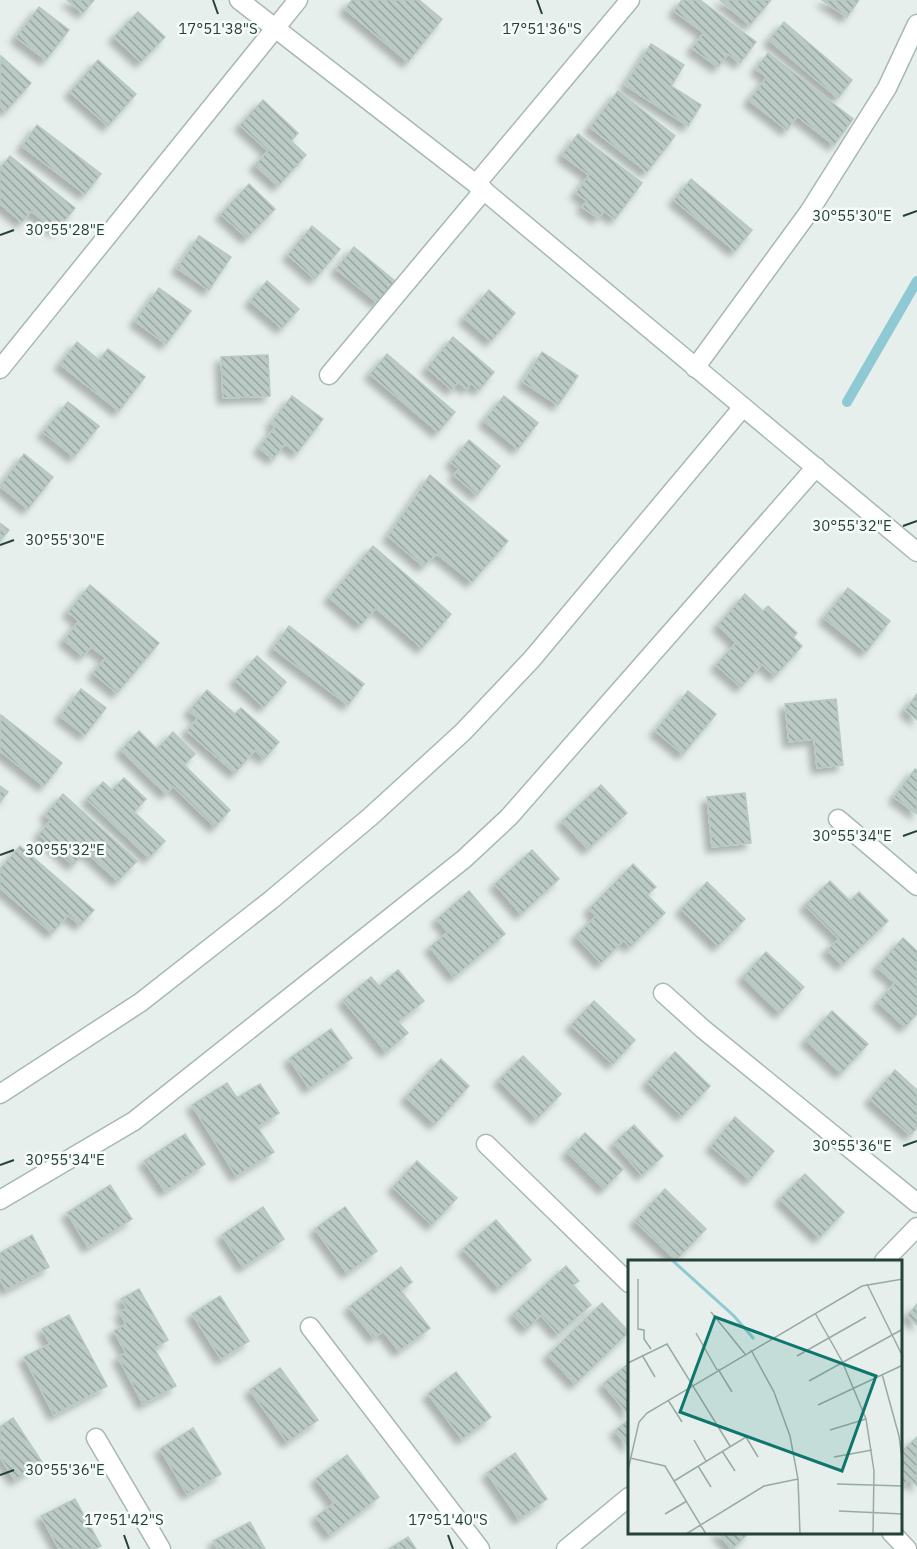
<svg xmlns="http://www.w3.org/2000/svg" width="917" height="1549" viewBox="0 0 917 1549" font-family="'IBM Plex Sans',sans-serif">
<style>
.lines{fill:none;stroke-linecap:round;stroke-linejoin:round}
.stream{stroke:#8ec9d4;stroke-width:10}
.building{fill:url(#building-back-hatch);stroke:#b8c9c2;stroke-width:1.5;filter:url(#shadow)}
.minor-casing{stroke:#a8b8b2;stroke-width:21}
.minor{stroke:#fff;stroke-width:18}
.ticks{fill:none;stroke:#24423a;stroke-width:2}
.inset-river{fill:none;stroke:#8ec9d4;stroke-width:3}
.inset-road{fill:none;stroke:#98aaa4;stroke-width:1.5}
.view{fill:#0f766e;fill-opacity:0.15;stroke:#0f766e;stroke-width:3}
.inset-edge{fill:none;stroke:#24423a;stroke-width:3}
.ticks-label{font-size:15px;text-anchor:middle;fill:#24423a;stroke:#f7fbf9;stroke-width:5;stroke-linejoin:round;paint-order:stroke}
</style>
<defs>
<pattern id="building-back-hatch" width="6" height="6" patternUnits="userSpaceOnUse" patternTransform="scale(1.5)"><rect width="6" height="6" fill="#bbcac4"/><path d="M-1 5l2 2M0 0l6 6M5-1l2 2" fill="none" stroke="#98a6a0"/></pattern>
<filter id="shadow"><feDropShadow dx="-5.5" dy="5.5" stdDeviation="3" flood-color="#0004"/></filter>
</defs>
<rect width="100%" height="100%" fill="#e6efeb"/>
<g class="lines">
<polyline class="stream" points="847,402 917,281"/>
</g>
<g class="building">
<polygon points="67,0 94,0 83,13"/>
<polygon points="352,0 419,0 442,19 408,62 345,9"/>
<polygon points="682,0 700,0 756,42 740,63 728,54 718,67 692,48 704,33 674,11"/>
<polygon points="720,0 771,0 750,25"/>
<polygon points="822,0 859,0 847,17"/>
<polygon points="39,7 69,30 46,60 16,37"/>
<polygon points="138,12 165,37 141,62 114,37"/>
<polygon points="784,22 852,80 838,98 769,40"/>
<polygon points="651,44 684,65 671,86 701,105 688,126 625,85"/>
<polygon points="768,53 853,119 834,145 797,116 787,130 749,100 767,77 756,69"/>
<polygon points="1,56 31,83 6,111 0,106"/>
<polygon points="98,60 136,94 108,126 70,92"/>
<polygon points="618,91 675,136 647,172 590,127"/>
<polygon points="263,100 298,133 291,141 306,155 278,186 255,165 268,151 240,125"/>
<polygon points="37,125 101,174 85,194 22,146"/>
<polygon points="578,134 642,183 615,219 604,211 598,218 582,207 587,201 576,193 589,175 562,155"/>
<polygon points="10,156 75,208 56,231 31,211 22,222 0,204 0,168"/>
<polygon points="691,179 752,230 735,251 674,200"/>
<polygon points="249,184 275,209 247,238 221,214"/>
<polygon points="312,226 340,249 315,279 288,255"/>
<polygon points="199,236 231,257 209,290 177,268"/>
<polygon points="354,247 395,281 378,303 336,269"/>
<polygon points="267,281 299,309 282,328 250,301"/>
<polygon points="159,288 191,311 166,344 135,321"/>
<polygon points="489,290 515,313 491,341 464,318"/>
<polygon points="453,337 494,372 479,390 471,383 467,389 458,382 452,390 427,368"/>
<polygon points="77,342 99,360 108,349 145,377 119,411 60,364"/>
<polygon points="542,352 578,376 558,405 523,382"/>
<polygon points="387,354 455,412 438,432 370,374"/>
<polygon points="268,355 270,396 223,398 221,357"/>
<polygon points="292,396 323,419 297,453 285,444 273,459 259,448 275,427 271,423"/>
<polygon points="504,396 538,423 518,449 484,421"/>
<polygon points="68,402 99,426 74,457 43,432"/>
<polygon points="469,440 500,466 477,495 454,475 459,469 451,462"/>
<polygon points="24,454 53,477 28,509 0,486"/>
<polygon points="430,475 508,541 472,582 437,554 423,566 388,536"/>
<polygon points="0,523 9,530 0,541"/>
<polygon points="373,546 451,614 422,648 376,608 361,625 329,597"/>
<polygon points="90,585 159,643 117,693 93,673 106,658 91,647 83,656 64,640 79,621 68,612"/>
<polygon points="848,588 890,621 866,652 824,618"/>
<polygon points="745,594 763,611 768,606 797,633 793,637 802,646 775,676 762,664 741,687 716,665 736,643 718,625"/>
<polygon points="289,626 364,684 348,705 273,648"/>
<polygon points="257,656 286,682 264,707 235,680"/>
<polygon points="81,689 106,708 85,735 60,716"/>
<polygon points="207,690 235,714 241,708 279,742 264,759 255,750 235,773 187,731 198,718 189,711"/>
<polygon points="688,691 716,714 683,754 655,731"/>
<polygon points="917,694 917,720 905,710"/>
<polygon points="836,699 843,765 817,768 814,739 789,742 785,704"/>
<polygon points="1,715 62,763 44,786 0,751"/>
<polygon points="139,731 157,749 173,732 195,754 184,765 230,810 215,827 173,786 166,794 121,750"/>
<polygon points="915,769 917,770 917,814 894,797"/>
<polygon points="124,778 146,799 134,812 165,841 149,858 87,799 103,782 112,790"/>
<polygon points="601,785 627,813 588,849 562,821"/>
<polygon points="0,786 8,792 0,802"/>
<polygon points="745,793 751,843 712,847 707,797"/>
<polygon points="63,794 137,861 118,881 85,851 73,865 39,834 51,820 45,815"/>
<polygon points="20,846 94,910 80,925 68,915 52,933 0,888 0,869"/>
<polygon points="532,850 559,879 521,914 495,884"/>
<polygon points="633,864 656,887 647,895 665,913 630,947 624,940 601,963 576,936 596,916 589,909"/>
<polygon points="830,881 850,901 859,892 888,921 842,965 827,950 839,939 805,905"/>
<polygon points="707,882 745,919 718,946 681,909"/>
<polygon points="469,891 505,934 454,977 430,947 448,932 437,919"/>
<polygon points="903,938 917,951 917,1014 905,1027 878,1002 895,983 877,967"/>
<polygon points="766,952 804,987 780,1013 743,977"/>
<polygon points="398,970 424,1001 398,1022 408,1033 386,1052 343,1000 371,977 379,986"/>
<polygon points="594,1001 635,1040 613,1064 571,1025"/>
<polygon points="832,1011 868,1044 841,1073 806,1040"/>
<polygon points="331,1029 352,1058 309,1088 289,1059"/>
<polygon points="675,1052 710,1086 682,1116 647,1082"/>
<polygon points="523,1056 561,1094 537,1119 499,1080"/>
<polygon points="441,1059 469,1086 435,1124 406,1097"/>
<polygon points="895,1070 917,1090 917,1128 910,1135 870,1099"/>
<polygon points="227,1083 237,1098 260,1084 279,1113 257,1127 274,1152 236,1176 192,1105"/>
<polygon points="735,1117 774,1151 750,1180 711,1146"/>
<polygon points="634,1125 663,1156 642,1175 614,1143"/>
<polygon points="585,1133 623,1169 604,1189 567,1152"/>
<polygon points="185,1134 205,1164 165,1191 144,1161"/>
<polygon points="417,1161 457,1198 432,1225 393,1187"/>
<polygon points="805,1174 844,1212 819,1238 780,1199"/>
<polygon points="110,1185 132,1219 88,1247 67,1213"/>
<polygon points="665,1189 706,1229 676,1260 635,1221"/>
<polygon points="263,1207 284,1239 243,1267 222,1235"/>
<polygon points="345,1207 377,1251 347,1273 315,1229"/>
<polygon points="496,1220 531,1260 499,1288 463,1249"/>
<polygon points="32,1235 49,1267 6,1290 0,1279 0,1253"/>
<polygon points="566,1266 579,1281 573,1285 591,1305 558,1334 541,1315 527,1329 513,1314"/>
<polygon points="401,1267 412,1282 401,1291 430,1328 399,1351 383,1331 374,1338 349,1307"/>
<polygon points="139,1289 168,1340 154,1348 176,1386 143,1404 118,1357 126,1353 114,1331 126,1324 120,1312 127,1308 121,1299"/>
<polygon points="220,1296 249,1341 221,1359 192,1314"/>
<polygon points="602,1303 629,1332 575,1384 548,1355"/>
<polygon points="917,1304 917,1325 907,1316"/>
<polygon points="69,1315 107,1386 54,1415 24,1357 50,1344 42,1329"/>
<polygon points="629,1363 629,1415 603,1384"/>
<polygon points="280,1368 318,1420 287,1442 250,1390"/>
<polygon points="456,1372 491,1417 462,1439 428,1394"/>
<polygon points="13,1418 42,1462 15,1480 0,1457 0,1427"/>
<polygon points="629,1419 629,1447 615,1431"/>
<polygon points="193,1428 221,1474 187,1494 160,1449"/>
<polygon points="917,1437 917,1486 910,1479 900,1488 900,1453"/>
<polygon points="515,1453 547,1499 519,1519 487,1473"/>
<polygon points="347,1455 379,1497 330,1535 316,1517 334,1503 316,1479"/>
<polygon points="75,1499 101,1546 95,1549 59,1549 41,1516"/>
<polygon points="250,1522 265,1549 218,1549 213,1541"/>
<polygon points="717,1532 750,1532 732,1549"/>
<polygon points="408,1537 416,1549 389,1549"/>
</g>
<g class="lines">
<g class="minor-casing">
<g id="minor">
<polyline points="239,0 476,184 917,552"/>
<polyline points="476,184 630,0"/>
<polyline points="695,368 809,212 887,88 917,24"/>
<polyline points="0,369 298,0"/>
<polyline points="329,375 484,190"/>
<polyline points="838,819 917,886"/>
<polyline points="663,993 703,1029 917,1203"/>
<polyline points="0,1094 141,1002 271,900 370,817 463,732 532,659 743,407"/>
<polyline points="486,1144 629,1283"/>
<polyline points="0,1200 134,1121 464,859 509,817 816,467"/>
<polyline points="884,1261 917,1227"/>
<polyline points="310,1327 480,1549"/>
<polyline points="96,1438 161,1549"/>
<polyline points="891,1532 907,1549"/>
<polyline points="566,1549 629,1497"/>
</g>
</g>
<use href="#minor" class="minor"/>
</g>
<path class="ticks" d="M213,0L218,14M537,0L542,14M903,216L917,211M0,235L14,230M903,526L917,521M0,545L14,540M903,836L917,831M0,855L14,850M903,1146L917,1141M0,1165L14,1160M0,1475L14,1470M124,1535L129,1549M448,1535L453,1549"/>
<g transform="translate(628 1260)">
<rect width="274" height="274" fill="#e6efeb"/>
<path class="inset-river" d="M45,1L106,56L126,79"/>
<path class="inset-road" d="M10,19V69L16,70V79L23,89M239,24L275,97M83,52L117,94M187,53L214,101L238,159L246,211L245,274M68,73L89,110M123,90L146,132L162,176L170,219L172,274M14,95L27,117M169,96L238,57M0,103L39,84L102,186M90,109L104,132M254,114L271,176L275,206M181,121L275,69M40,140L54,162M190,145L275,105M202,170L238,159M66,180L78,201M94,191L107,211M206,197L244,190M2,198L37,206L78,274M70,206L83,227M0,210L11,162L19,153L234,26L275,19M46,221L118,177L130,197M209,224L275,226M211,251L275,254M37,254L59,241M58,274L136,226L170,219"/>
<path class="view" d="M87,57L248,116L214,211L52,152Z"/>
<rect width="274" height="274" class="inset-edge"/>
</g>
<g class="ticks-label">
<text x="218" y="34">17°51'38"S</text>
<text x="542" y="34">17°51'36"S</text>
<text x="852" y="221">30°55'30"E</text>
<text x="65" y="235">30°55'28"E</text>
<text x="852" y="531">30°55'32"E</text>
<text x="65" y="545">30°55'30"E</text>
<text x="852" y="841">30°55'34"E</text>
<text x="65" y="855">30°55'32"E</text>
<text x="852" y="1151">30°55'36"E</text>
<text x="65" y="1165">30°55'34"E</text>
<text x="65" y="1475">30°55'36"E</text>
<text x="124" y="1525">17°51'42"S</text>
<text x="448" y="1525">17°51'40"S</text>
</g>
</svg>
